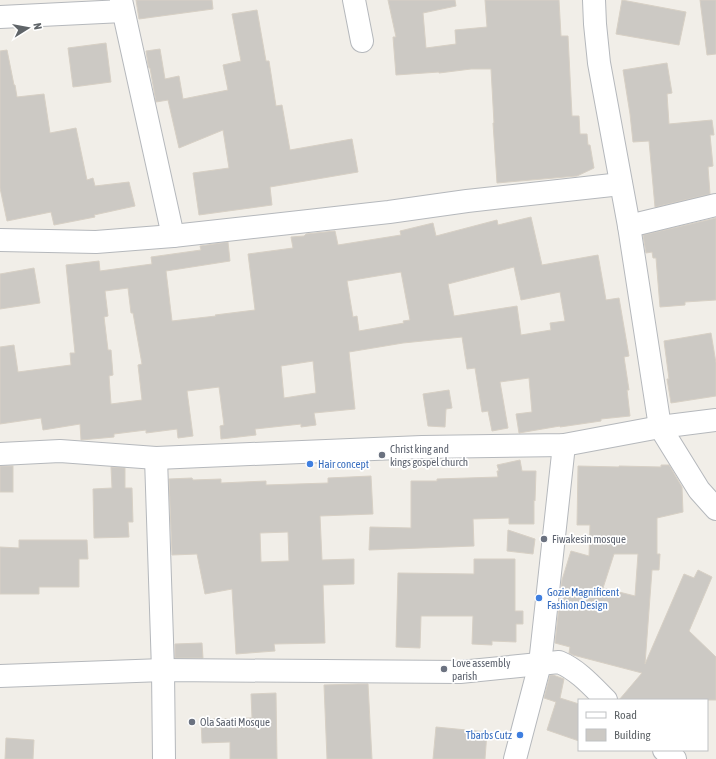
<svg xmlns="http://www.w3.org/2000/svg" width="716" height="759" viewBox="0 0 716 759" font-family="'Asap Condensed',sans-serif">
<style>
.building{fill:#ccc9c4;stroke:#d7d0c5;fill-rule:evenodd}
.lines{fill:none;stroke-linecap:round;stroke-linejoin:round}
.minor-casing{stroke:#b5b8bc;stroke-width:24}
.minor{stroke:#fff;stroke-width:22}
.worship-dot{fill:#6b7280;stroke:#fff;stroke-width:1.5}
.shop-dot{fill:#3f7fe0;stroke:#fff;stroke-width:1.5}
.labels{text-anchor:middle;dominant-baseline:central;stroke-width:3.5;stroke-linejoin:round;paint-order:stroke}
.worship-label{font-size:11px;fill:#5b616d;stroke:#fff;text-anchor:start}
.shop-label{font-size:11px;fill:#366cbe;stroke:#fff;text-anchor:start}
</style>
<rect width="100%" height="100%" fill="#f1eee8"/>
<g class="building">
<polygon points="136,0 212,0 213,9 139,19"/>
<polygon points="388,0 455,0 456,6 423,13 426,48 456,44 455,30 487,27 485,0 559,0 561,36 568,36 572,116 579,116 580,134 587,134 588,145 590,145 594,168 577,176 497,183 493,123 494,123 491,69 471,69 439,73 439,72 396,75 393,37 396,37"/>
<polygon points="622,0 686,12 679,45 616,34"/>
<polygon points="700,0 716,0 716,54 707,55"/>
<polygon points="257,10 266,61 269,61 276,106 282,105 290,150 352,139 358,172 270,187 272,205 199,215 193,173 229,168 223,130 179,148 168,100 156,102 150,68 149,68 148,64 146,51 160,49 165,79 179,76 183,99 228,90 223,65 241,61 232,14"/>
<polygon points="106,43 111,82 73,87 68,48"/>
<polygon points="7,50 14,85 15,85 17,97 44,94 50,133 76,128 87,180 93,178 95,186 129,182 135,206 94,215 95,217 54,225 51,212 7,221 0,188 0,51"/>
<polygon points="667,63 672,93 667,94 669,124 712,120 714,135 710,135 713,166 708,167 710,194 655,207 649,141 633,142 630,114 623,70"/>
<path d="M531,217L542,265L598,255L606,300L619,298L629,356L624,357L629,390H627L630,416L601,419V421L560,427V426L519,433L516,414L532,412L529,378L500,382L508,428L492,431L488,411L482,412L475,368L467,369L462,337L403,343L349,352L355,409L314,413L316,425L301,427V424L255,429L256,435L221,439L220,426L224,425L219,387L187,391L193,436L178,438L177,429L146,433V430L114,434V437L81,440L80,424L43,430L41,418L0,424V347L14,345L18,372L71,365L70,353H75L66,265L99,261L100,271L152,264L151,257L201,250L200,246L228,242L230,261L166,271L172,321L216,316L215,315L255,310L248,254L293,248L291,237L304,236L306,234L335,231L338,245L401,235L400,231L433,223L436,236L497,220L498,225ZM514,267L521,300L560,292L565,321L550,323L551,330L521,335L517,306L454,316L448,284ZM401,272L410,320L403,321L404,323L359,331L357,316L353,317L347,281ZM128,288L131,313H133L142,364L138,365L142,400L111,404L109,376L113,375L111,350H108L104,317L108,316L105,291ZM313,361L316,393L284,398L281,366Z"/>
<polygon points="716,218 716,300 685,302 685,305 660,307 656,258 653,258 652,252 646,253 643,235"/>
<polygon points="34,268 40,303 0,309 0,274"/>
<polygon points="711,333 716,363 716,396 671,403 667,379 669,379 664,341"/>
<polygon points="449,390 452,408 446,409 445,427 428,426 423,394"/>
<polygon points="520,460 522,471 536,471 535,501 534,500 534,524 509,524 509,518 473,519 474,546 369,550 370,527 411,528 411,481 437,481 437,479 498,477 497,471 499,471 497,465"/>
<path d="M661,465H669L682,487L683,512L657,518V554H660L659,570H652L645,664L684,574L694,578L698,570L712,577L689,631L716,657V700H619L642,673L573,655L569,653L570,647L555,643L562,580L571,551L589,556L590,525H577L578,466L619,467V466L661,467ZM614,554H638L635,596L603,588Z"/>
<rect x="0" y="466" width="13" height="26"/>
<polygon points="111,467 125,468 125,488 132,488 133,522 128,522 129,537 94,538 93,489 112,488"/>
<path d="M371,476L373,514L320,516L322,560L354,559V584L323,585L325,643L274,644L275,651L236,654L232,589L205,594L197,554L172,555L169,479L192,478L193,480L221,479V483L266,481V485L328,483V478ZM288,532L289,561L261,562L260,533Z"/>
<polygon points="508,530 535,539 533,554 507,551"/>
<polygon points="19,540 87,540 88,559 79,559 79,587 39,587 39,594 0,594 0,547 19,548"/>
<polygon points="474,559 515,559 515,611 523,611 523,624 516,624 516,642 492,641 492,645 472,644 473,616 421,616 420,648 396,647 398,573 474,574"/>
<polygon points="202,643 203,658 175,658 175,644"/>
<polygon points="550,675 553,675 564,679 560,698 579,704 579,741 547,730 556,702 544,698"/>
<polygon points="358,684 368,684 372,759 327,759 324,685"/>
<polygon points="276,693 277,759 230,759 230,742 202,743 201,719 252,718 251,694"/>
<polygon points="436,727 487,732 485,759 433,759"/>
<polygon points="6,738 34,740 33,759 5,759"/>
</g>
<g class="lines">
<g class="minor-casing">
<g id="minor">
<polyline points="121,0 173,236"/>
<polyline points="354,0 362,41"/>
<polyline points="594,0 595,24 599,63 629,226 660,427 699,490 716,509"/>
<polyline points="0,17 123,11"/>
<polyline points="629,226 716,205"/>
<polyline points="0,240 96,242 173,236 389,212 467,201 621,184"/>
<polyline points="0,454 60,451 156,458 422,447 564,445 660,427 716,420"/>
<polyline points="156,458 163,670 164,759"/>
<path d="M0,676L163,670L460,672L559,662C578,670 592,686 606,700"/>
<polyline points="664,750 675,759"/>
<polyline points="515,759 540,664 564,445"/>
</g>
</g>
<use href="#minor" class="minor"/>
</g>
<g class="worship-dot">
<circle cx="382" cy="455" r="4"/>
<circle cx="544" cy="539" r="4"/>
<circle cx="444" cy="669" r="4"/>
<circle cx="192" cy="722" r="4"/>
</g>
<g class="shop-dot">
<circle cx="310" cy="464" r="4"/>
<circle cx="539" cy="598" r="4"/>
<circle cx="520" cy="735" r="4"/>
</g>
<g class="labels">
<g class="worship-label">
<text x="390" y="449">Christ king and<tspan x="390" dy="13">kings gospel church</tspan></text>
<text x="552" y="539">Fiwakesin mosque</text>
<text x="452" y="663">Love assembly<tspan x="452" dy="13">parish</tspan></text>
<text x="200" y="722">Ola Saati Mosque</text>
</g>
<g class="shop-label">
<text x="318" y="464">Hair concept</text>
<text x="547" y="592">Gozie Magnificent<tspan x="547" dy="13">Fashion Design</tspan></text>
<text x="512" y="735" text-anchor="end">Tbarbs Cutz</text>
</g>
</g>
<rect x="578" y="699" width="130" height="52" fill="#ffffff" stroke="#bfc1c3"/>
<rect x="586" y="712" width="20" height="6" fill="#ffffff" stroke="#bfc1c3"/>
<text x="614" y="719" font-size="12" fill="#5f6468">Road</text>
<rect x="586" y="729" width="20" height="12" fill="#ccc9c4" stroke="#bfc1c3"/>
<text x="614" y="739" font-size="12" fill="#5f6468">Building</text>
<g transform="translate(28 28) rotate(79)" stroke="#ffffff" stroke-width="3" paint-order="stroke">
<path d="M0-3L7 15L0 10L-7 15Z" fill="#5f6468"/>
<text y="-6" font-size="11" font-weight="bold" text-anchor="middle" fill="#5f6468">N</text>
</g>
</svg>
